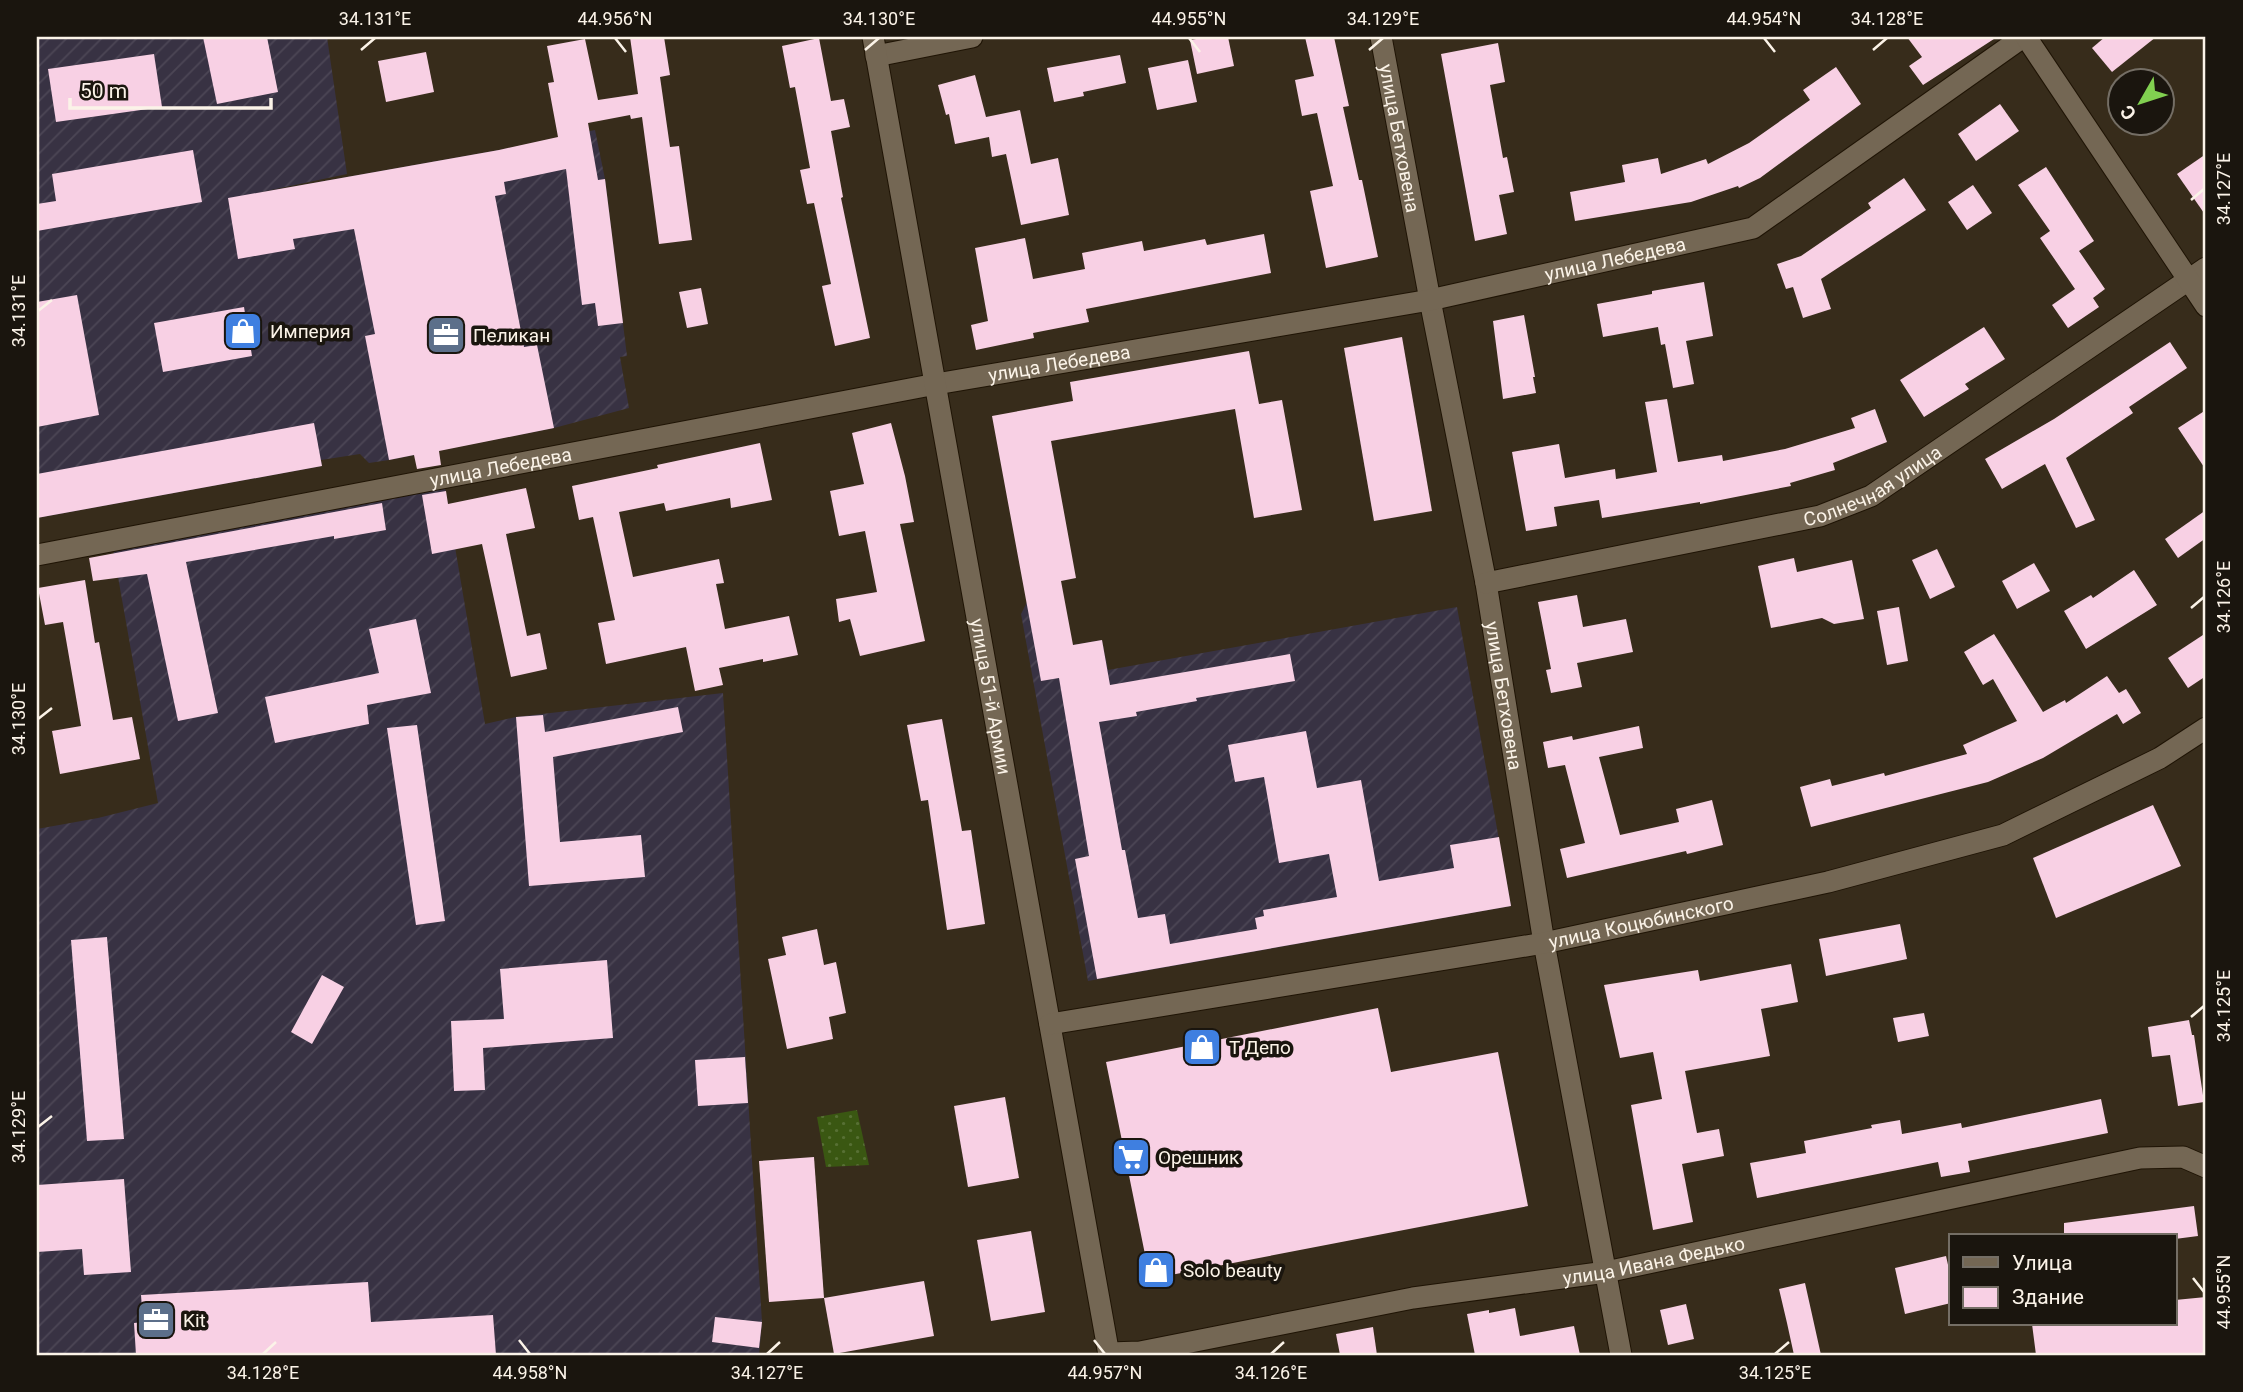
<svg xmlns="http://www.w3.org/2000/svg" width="2243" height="1392" viewBox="0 0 2243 1392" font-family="Roboto,sans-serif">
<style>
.industrial{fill:url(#industrial-furrows)}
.park{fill:url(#park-dots)}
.building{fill:#f8d0e4}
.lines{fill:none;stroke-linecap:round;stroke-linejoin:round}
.street-casing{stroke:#1f1405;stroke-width:23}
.secondary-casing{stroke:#1f1405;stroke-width:23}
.street{stroke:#746754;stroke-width:21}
.secondary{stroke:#746754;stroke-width:21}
.ticks{fill:none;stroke:#fbf3e8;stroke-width:2.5}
.labels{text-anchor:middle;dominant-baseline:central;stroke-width:7;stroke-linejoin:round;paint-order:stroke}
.street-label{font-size:19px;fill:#fbf3e8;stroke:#1a150e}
.poi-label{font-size:19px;fill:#fbf3e8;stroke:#1a150e;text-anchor:start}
.neatline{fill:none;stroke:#fbf3e8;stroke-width:2.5}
.ticks-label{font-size:18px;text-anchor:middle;fill:#fbf3e8}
</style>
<defs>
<pattern id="industrial-furrows" width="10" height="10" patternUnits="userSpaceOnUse" patternTransform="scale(1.75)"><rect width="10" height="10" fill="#383243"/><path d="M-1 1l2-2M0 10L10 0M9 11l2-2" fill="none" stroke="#4c4655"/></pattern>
<pattern id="park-dots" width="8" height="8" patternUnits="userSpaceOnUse" patternTransform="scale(1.75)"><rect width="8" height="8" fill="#3a5712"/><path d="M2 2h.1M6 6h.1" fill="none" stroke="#577034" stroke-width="1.8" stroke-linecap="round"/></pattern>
</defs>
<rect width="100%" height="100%" fill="#372c1b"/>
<g class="industrial">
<polygon points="37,37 327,37 347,174 257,193 499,150 595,130 605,179 627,356 620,357 629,408 554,428 389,460 369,463 360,454 321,460 322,466 37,518"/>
<polygon points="445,488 485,724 516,717 723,693 762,1322 759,1355 37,1355 37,829 98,818 158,803 112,543"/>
<polygon points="1027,602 1073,645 1102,640 1108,670 1457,607 1511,906 1088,981 1021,614"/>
</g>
<polygon class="park" points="857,1110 869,1165 826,1167 817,1117"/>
<g class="building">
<polygon points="203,37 267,37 278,92 217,104"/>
<polygon points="630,37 664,37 670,75 660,77 670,147 679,146 692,240 659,244 642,117 631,119 630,115 588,123 598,180 605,179 623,323 598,326 595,303 582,305 566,169 504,182 506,194 495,196 524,347 537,345 554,428 439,451 441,465 417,469 414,455 389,460 365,336 375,334 354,229 293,239 295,249 238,259 228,198 499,150 558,137 548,83 554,82 547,46 585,39 598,100 638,94"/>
<polygon points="1208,37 1228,37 1234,66 1197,74 1190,40"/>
<polygon points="1305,37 1334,37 1349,106 1343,107 1359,180 1362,180 1378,257 1326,268 1310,191 1333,186 1317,113 1302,116 1295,80 1314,76"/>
<polygon points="1907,37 1997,37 1923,85 1909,66 1922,57"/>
<polygon points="2105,37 2156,37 2112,72 2092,48"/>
<polygon points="819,38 831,101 844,99 850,127 831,131 843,197 841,198 870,338 835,346 822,286 831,284 814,203 807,204 800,170 810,168 795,87 790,88 782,46"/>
<polygon points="1498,43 1505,82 1490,85 1503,158 1507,157 1514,192 1499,195 1507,234 1475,241 1441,54"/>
<polygon points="426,52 434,92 386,102 378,61"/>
<polygon points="154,54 162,107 56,122 48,69"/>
<polygon points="1120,55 1126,83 1083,92 1084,96 1054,102 1047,68"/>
<polygon points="1188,60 1197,102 1157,110 1148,68"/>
<polygon points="1836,67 1861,104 1760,178 1739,188 1738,186 1691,202 1575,221 1570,192 1625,182 1622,165 1658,158 1661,174 1706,159 1708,164 1749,143 1810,100 1803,90"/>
<polygon points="975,75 986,117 1020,110 1031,164 1058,158 1069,215 1021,225 1006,154 992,157 989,137 955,144 949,114 946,115 938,85"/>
<polygon points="2000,104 2019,131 1976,161 1958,134"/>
<polygon points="193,150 202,202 37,231 37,204 56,201 52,174"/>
<polygon points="2206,154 2206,216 2177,174"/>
<polygon points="2046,167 2094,241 2079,251 2105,289 2093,298 2099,307 2068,328 2052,305 2075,289 2040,238 2050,231 2018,185"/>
<polygon points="1904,178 1926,210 1821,279 1831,309 1803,318 1793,287 1786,289 1777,264 1801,256 1871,208 1868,203"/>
<polygon points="1973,185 1992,213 1967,230 1948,202"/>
<polygon points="1264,234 1271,273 1086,309 1089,322 1033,333 1034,338 976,350 971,325 988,321 975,248 1025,238 1033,279 1085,269 1082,253 1142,241 1144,251 1205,239 1207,245"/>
<polygon points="1704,282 1713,336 1686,341 1694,384 1673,388 1665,344 1661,345 1658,327 1603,337 1597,304 1652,294 1652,291"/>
<polygon points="701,288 708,324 687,328 679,292"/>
<polygon points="77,295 99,415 37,427 37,302"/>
<polygon points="244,307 252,356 163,372 154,323"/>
<polygon points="1524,315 1535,377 1533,377 1536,393 1503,399 1493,321"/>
<polygon points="1984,327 2005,359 1965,384 1969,389 1924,417 1900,380"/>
<polygon points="1402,337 1432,511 1374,521 1344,348"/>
<polygon points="2170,342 2187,368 2129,407 2133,413 2066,458 2095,520 2076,528 2045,464 2002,489 1985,459 2054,419"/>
<polygon points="1249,351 1259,404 1282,400 1302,510 1254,518 1235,409 1051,441 1076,578 1061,581 1073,645 1102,640 1110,685 1290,654 1295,681 1196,698 1197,701 1136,712 1137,716 1099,722 1122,850 1125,850 1138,918 1165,914 1170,944 1257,929 1255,918 1264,916 1263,910 1337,897 1329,854 1279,863 1264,777 1235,782 1228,745 1306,731 1317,788 1361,780 1379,881 1454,868 1450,845 1499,837 1511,906 1097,979 1075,859 1089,856 1059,678 1041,681 992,416 1073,401 1070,382"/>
<polygon points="1667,399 1678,462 1722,455 1723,461 1785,449 1855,428 1851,418 1875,409 1887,442 1833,463 1835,470 1790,483 1791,486 1700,504 1700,502 1602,518 1599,500 1554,507 1557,526 1526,531 1512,452 1559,444 1565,478 1615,469 1616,479 1657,472 1645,402"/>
<polygon points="2206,410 2206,470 2178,428"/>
<polygon points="314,423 322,466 37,518 37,474"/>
<polygon points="891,423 905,476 914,522 900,524 925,641 860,656 850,619 839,622 836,599 877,592 865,531 839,536 830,491 864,484 852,433"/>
<polygon points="760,443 772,500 731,508 730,498 666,511 664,503 619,512 633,577 719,559 724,583 716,584 725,629 789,616 798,655 763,662 763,659 719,668 723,685 695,691 686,647 606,664 598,623 615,620 593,517 579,520 572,486 658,468 657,465"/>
<polygon points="526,488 535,528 506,534 527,636 540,633 547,669 511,677 482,544 432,554 422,495 446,491 448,504"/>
<polygon points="382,503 386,530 334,539 334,536 186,562 218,713 178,721 147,574 93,581 89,558"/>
<polygon points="2206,510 2206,538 2178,558 2165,539"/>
<polygon points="1937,549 1955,587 1930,599 1912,560"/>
<polygon points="1794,558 1797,572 1852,560 1864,619 1834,624 1822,618 1771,628 1758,566"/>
<polygon points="2034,563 2050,591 2017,609 2002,581"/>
<polygon points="2134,570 2157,605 2086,649 2064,611 2091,595 2093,598"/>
<polygon points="85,580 95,643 99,642 113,720 132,717 140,759 60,774 52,731 81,726 63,622 45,625 38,588"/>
<polygon points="1577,595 1583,627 1626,619 1633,652 1577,663 1582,687 1551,693 1546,670 1551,669 1538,602"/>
<polygon points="1899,607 1908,661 1887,665 1877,611"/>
<polygon points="416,619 431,693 367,705 369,724 275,743 265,697 379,673 369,629"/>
<polygon points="2206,633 2206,676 2188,688 2168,658"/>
<polygon points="1994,634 2043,712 2065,700 2066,703 2107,676 2119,693 2126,689 2141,713 2123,724 2117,714 2043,758 1988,782 1811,827 1800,787 1830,779 1832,786 1884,773 1885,776 1967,754 1963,745 2017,721 1993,679 1983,685 1964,652"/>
<polygon points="678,707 683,732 553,757 560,842 641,835 645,877 529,886 516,717 543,715 545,732"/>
<polygon points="942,719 962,831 971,830 985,924 947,930 928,800 921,801 907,725"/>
<polygon points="417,725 445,921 416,925 387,728"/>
<polygon points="1639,726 1643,748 1599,757 1620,835 1679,822 1676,809 1712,800 1723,845 1687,854 1686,851 1567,878 1560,849 1585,843 1565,765 1548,768 1543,742 1572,736 1573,740"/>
<polygon points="2153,805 2181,866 2056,918 2033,858"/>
<polygon points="1900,924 1907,959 1826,976 1819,939"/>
<polygon points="817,929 824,965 836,962 846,1013 829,1017 833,1039 787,1049 768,959 786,955 782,937"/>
<polygon points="107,937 124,1139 87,1141 71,940"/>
<polygon points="607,960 613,1038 483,1048 485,1090 454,1091 451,1021 504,1019 500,969"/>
<polygon points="1791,964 1798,1002 1761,1009 1770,1056 1685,1071 1697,1133 1719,1129 1724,1156 1682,1164 1693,1222 1653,1230 1631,1105 1662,1099 1653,1052 1620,1058 1604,985 1698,970 1700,981"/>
<polygon points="322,975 344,987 312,1044 291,1032"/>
<polygon points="1378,1008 1391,1072 1498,1052 1528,1206 1150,1279 1106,1062"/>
<polygon points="1924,1013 1929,1036 1898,1042 1893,1018"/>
<polygon points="2189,1020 2192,1035 2194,1035 2204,1102 2178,1106 2170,1055 2152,1057 2148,1027"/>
<polygon points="745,1057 748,1103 698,1106 695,1060"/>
<polygon points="1005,1097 1019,1178 968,1187 954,1106"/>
<polygon points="2101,1099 2108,1133 1968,1161 1970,1172 1941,1177 1938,1162 1757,1198 1750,1163 1806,1153 1804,1141 1872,1128 1871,1125 1900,1120 1902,1134 1961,1123 1962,1128"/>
<polygon points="814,1157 824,1298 769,1302 759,1161"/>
<polygon points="124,1179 131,1272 84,1275 82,1249 37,1252 37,1185"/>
<polygon points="2194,1206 2198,1236 2175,1239 2175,1236 2064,1236 2064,1223"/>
<polygon points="1031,1231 1045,1312 991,1321 977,1240"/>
<polygon points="1946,1256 1951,1278 1951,1303 1905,1314 1895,1268"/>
<polygon points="924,1281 934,1336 834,1354 824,1298"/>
<polygon points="368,1282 371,1322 493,1315 496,1355 136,1355 134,1323 143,1322 141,1295"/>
<polygon points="1805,1283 1821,1355 1794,1355 1787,1323 1779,1289"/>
<polygon points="2206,1297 2206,1355 2036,1355 2032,1324 2175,1324 2175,1300"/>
<polygon points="1686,1304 1694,1339 1668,1345 1660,1310"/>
<polygon points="1515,1308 1520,1336 1574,1326 1580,1355 1475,1355 1467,1314 1489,1310 1489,1313"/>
<polygon points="715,1317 762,1322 759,1348 712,1342"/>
<polygon points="1373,1327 1377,1355 1340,1355 1336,1334"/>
</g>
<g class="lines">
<g class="street-casing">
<g id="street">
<path id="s1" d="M1381,37L1430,300L1486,583L1544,943L1621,1355"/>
<polyline points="876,56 972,37"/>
<path id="s2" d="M37,555L936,384L1430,300L1753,228L2023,37"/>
<path id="s3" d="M1486,583L1820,516L1871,496L2206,268"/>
<path id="s4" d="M1109,1353L1140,1352L1413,1298L1606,1272L2140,1158L2183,1157L2206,1167"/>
</g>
</g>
<g class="secondary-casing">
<g id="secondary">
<path id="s5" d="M873,37L1109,1355"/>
<polyline points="2026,37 2206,306"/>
<path id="s6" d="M1050,1024L1544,943L1828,882L2003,835L2160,758L2206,728"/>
</g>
</g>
<use href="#street" class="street"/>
<use href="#secondary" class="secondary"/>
</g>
<path class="ticks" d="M615,38L626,52M1189,38L1200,52M1764,38L1775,52M361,50L375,38M865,50L879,38M1369,50L1383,38M1873,50L1887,38M2191,200L2204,189M38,311L52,300M2191,608L2204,597M38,719L52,708M2191,1017L2204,1006M38,1127L52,1116M2193,1278L2204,1292M519,1340L530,1354M1094,1340L1105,1354M263,1354L276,1342M767,1354L780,1342M1271,1354L1284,1342M1775,1354L1789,1342"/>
<defs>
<g id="shop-square" transform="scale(2.0125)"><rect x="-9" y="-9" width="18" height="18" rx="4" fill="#3f7fe0" stroke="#1a150e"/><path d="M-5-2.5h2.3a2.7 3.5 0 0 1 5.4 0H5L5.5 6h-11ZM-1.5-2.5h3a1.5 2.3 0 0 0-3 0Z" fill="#fff"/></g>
<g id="office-square" transform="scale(2.0125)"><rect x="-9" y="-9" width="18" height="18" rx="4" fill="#5c6f8a" stroke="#1a150e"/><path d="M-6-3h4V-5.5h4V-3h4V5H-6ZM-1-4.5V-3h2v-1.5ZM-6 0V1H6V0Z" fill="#fff"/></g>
<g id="supermarket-square" transform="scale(2.0125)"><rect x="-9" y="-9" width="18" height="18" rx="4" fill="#3f7fe0" stroke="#1a150e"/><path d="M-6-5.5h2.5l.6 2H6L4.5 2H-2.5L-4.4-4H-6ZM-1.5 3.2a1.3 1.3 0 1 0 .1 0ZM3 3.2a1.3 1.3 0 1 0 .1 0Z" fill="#fff"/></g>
</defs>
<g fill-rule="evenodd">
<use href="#shop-square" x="243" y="331"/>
<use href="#office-square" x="446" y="335"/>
<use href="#shop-square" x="1202" y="1047"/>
<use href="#supermarket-square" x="1131" y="1157"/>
<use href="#shop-square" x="1156" y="1270"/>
<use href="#office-square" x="156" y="1320"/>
</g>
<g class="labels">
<g class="street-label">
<text stroke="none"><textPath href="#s1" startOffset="103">улица Бетховена</textPath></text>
<text stroke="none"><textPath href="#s2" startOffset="1606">улица Лебедева</textPath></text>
<text stroke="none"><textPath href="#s2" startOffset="1040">улица Лебедева</textPath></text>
<text stroke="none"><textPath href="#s2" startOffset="472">улица Лебедева</textPath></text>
<text stroke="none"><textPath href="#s3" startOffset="401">Солнечная улица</textPath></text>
<text stroke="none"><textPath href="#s1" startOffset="670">улица Бетховена</textPath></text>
<text stroke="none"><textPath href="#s5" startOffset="670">улица 51-й Армии</textPath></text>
<text stroke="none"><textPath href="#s6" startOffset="600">улица Коцюбинского</textPath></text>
<text stroke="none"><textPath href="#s4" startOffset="553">улица Ивана Федько</textPath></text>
</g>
<g class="poi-label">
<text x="270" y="331">Империя</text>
<text x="473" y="335">Пеликан</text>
<text x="1229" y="1047">Т Депо</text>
<text x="1158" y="1157">Орешник</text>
<text x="1183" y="1270">Solo beauty</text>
<text x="183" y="1320">Kit</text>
</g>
</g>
<rect width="2243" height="1392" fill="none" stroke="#1a150e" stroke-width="77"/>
<rect x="1949" y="1234" width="228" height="91" fill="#1a150e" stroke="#746e65" stroke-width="2"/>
<rect x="1963" y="1257" width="35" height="10" fill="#746754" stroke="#746e65" stroke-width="2"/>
<text x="2012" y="1270" font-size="21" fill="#fbf3e8">Улица</text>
<rect x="1963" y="1287" width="35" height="21" fill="#f8d0e4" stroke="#746e65" stroke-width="2"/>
<text x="2012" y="1304" font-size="21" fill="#fbf3e8">Здание</text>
<g transform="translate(2141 102) rotate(231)"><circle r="33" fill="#1a150e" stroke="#746e65" stroke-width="2"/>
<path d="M0-5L12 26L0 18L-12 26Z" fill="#81d050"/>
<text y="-10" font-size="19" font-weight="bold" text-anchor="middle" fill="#fbf3e8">С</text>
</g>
<path d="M70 98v10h201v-10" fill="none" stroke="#fbf3e8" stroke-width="3.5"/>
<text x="80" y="98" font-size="21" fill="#fbf3e8" stroke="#1a150e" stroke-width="5" paint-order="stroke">50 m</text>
<rect x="38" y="38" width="2166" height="1316" class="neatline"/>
<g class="ticks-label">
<text x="375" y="25">34.131°E</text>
<text x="615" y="25">44.956°N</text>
<text x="879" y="25">34.130°E</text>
<text x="1189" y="25">44.955°N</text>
<text x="1383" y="25">34.129°E</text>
<text x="1764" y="25">44.954°N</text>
<text x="1887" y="25">34.128°E</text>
<text transform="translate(2224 189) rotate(-90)" y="6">34.127°E</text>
<text transform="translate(19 311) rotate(-90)" y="6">34.131°E</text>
<text transform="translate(2224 597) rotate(-90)" y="6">34.126°E</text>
<text transform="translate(19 719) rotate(-90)" y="6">34.130°E</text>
<text transform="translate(2224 1006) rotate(-90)" y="6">34.125°E</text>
<text transform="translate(19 1127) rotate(-90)" y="6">34.129°E</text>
<text transform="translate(2224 1292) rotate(-90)" y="6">44.955°N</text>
<text x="263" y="1379">34.128°E</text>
<text x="530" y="1379">44.958°N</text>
<text x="767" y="1379">34.127°E</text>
<text x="1105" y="1379">44.957°N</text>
<text x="1271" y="1379">34.126°E</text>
<text x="1775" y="1379">34.125°E</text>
</g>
</svg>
